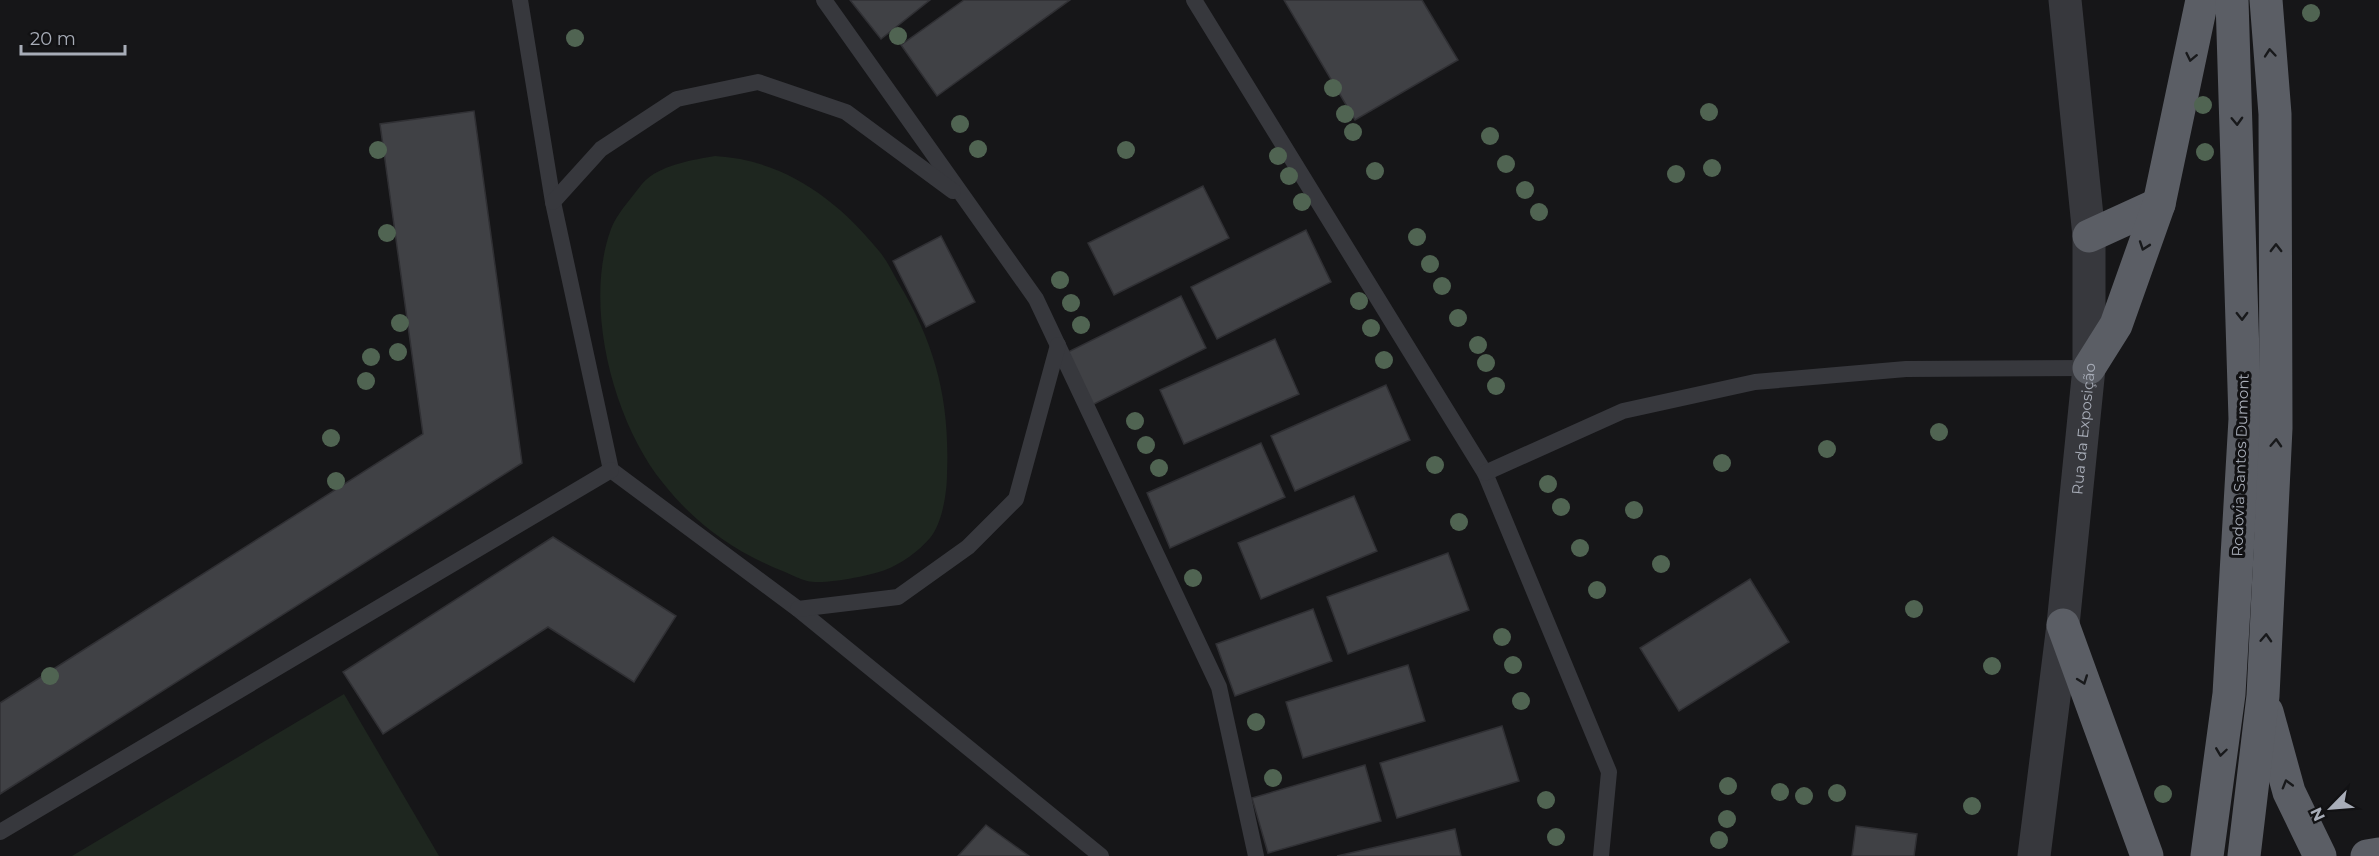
<svg xmlns="http://www.w3.org/2000/svg" width="2379" height="856" viewBox="0 0 2379 856" font-family="Montserrat,sans-serif">
<style>
.green{fill:#1e261f}
.building{fill:#404145;stroke:#303034;stroke-width:1.5}
.lines{fill:none;stroke-linecap:round;stroke-linejoin:round}
.service{stroke:#37383d;stroke-width:16}
.tertiary{stroke:#37383d;stroke-width:33}
.trunk{stroke:#5b5e65;stroke-width:33}
.tree{fill:#506452}
.oneway{stroke:#18191b}
.labels{text-anchor:middle;dominant-baseline:central;stroke-width:6;stroke-linejoin:round;paint-order:stroke}
.street-label{font-size:15px;fill:#a8adb8;stroke:#111113}
</style>
<rect width="100%" height="100%" fill="#161618"/>
<g class="green">
<path d="M715,156C784,160 837,199 879,251C887,260 892,272 898,282C936,345 950,401 947,474C947,493 942,524 930,538C919,551 901,564 885,570C868,576 825,585 807,581C800,579 792,575 785,572C736,553 695,524 663,483C613,421 583,305 611,229C615,218 624,207 631,198C636,192 641,184 647,179C665,164 693,160 715,156Z"/>
<polygon points="344,694 439,856 72,856"/>
</g>
<g class="building">
<polygon points="850,0 930,0 881,39"/>
<polygon points="964,0 1070,0 937,96 901,45"/>
<polygon points="1284,0 1422,0 1458,60 1355,120"/>
<polygon points="474,111 522,463 0,794 0,703 423,434 380,124"/>
<polygon points="1203,186 1229,238 1114,295 1088,243"/>
<polygon points="1306,230 1331,282 1217,339 1191,287"/>
<polygon points="941,236 975,302 926,327 893,261"/>
<polygon points="1181,296 1206,348 1092,405 1066,353"/>
<polygon points="1275,339 1299,394 1184,444 1160,390"/>
<polygon points="1386,385 1410,440 1295,491 1271,436"/>
<polygon points="1261,443 1285,497 1170,548 1147,493"/>
<polygon points="1354,496 1377,551 1261,599 1238,543"/>
<polygon points="553,537 676,616 634,682 548,627 383,734 343,672"/>
<polygon points="1448,553 1469,610 1348,654 1327,597"/>
<polygon points="1750,579 1789,642 1679,711 1640,648"/>
<polygon points="1313,609 1332,661 1235,696 1216,644"/>
<polygon points="1408,665 1425,721 1303,758 1286,702"/>
<polygon points="1502,726 1519,781 1397,818 1380,763"/>
<polygon points="1365,765 1381,821 1268,853 1252,798"/>
<polygon points="986,825 1029,856 958,856"/>
<polygon points="1856,826 1917,834 1914,856 1852,856"/>
<polygon points="1455,829 1461,856 1337,856"/>
</g>
<g class="lines">
<g class="service">
<polyline points="520,0 553,202 611,470 798,609 1101,856"/>
<polyline points="824,0 1036,299 1219,687 1256,856"/>
<polyline points="1194,0 1485,473 1609,772 1601,856"/>
<polyline points="553,202 601,149 677,99 758,82 846,112 953,191"/>
<polyline points="1485,473 1623,411 1755,382 1906,369 2089,368"/>
<polyline points="798,609 898,597 968,547 1016,499 1058,345"/>
<polyline points="0,832 611,470"/>
</g>
<path class="tertiary" id="s1" d="M2034,856L2063,625L2089,368V236L2065,0"/>
<g class="trunk">
<polyline points="2089,236 2159,204"/>
<polyline points="2089,368 2116,325 2159,204 2202,0"/>
<polyline points="2063,625 2147,856"/>
<polyline points="2267,712 2289,792 2320,856"/>
<polyline points="2207,856 2229,694 2245,419 2232,0"/>
<polyline points="2244,856 2263,696 2276,428 2275,114 2266,0"/>
<polyline points="2367,856 2379,854"/>
</g>
</g>
<g class="tree">
<circle cx="2311" cy="13" r="9"/>
<circle cx="898" cy="36" r="9"/>
<circle cx="575" cy="38" r="9"/>
<circle cx="1333" cy="88" r="9"/>
<circle cx="2203" cy="105" r="9"/>
<circle cx="1709" cy="112" r="9"/>
<circle cx="1345" cy="114" r="9"/>
<circle cx="960" cy="124" r="9"/>
<circle cx="1353" cy="132" r="9"/>
<circle cx="1490" cy="136" r="9"/>
<circle cx="978" cy="149" r="9"/>
<circle cx="378" cy="150" r="9"/>
<circle cx="1126" cy="150" r="9"/>
<circle cx="2205" cy="152" r="9"/>
<circle cx="1278" cy="156" r="9"/>
<circle cx="1506" cy="164" r="9"/>
<circle cx="1712" cy="168" r="9"/>
<circle cx="1375" cy="171" r="9"/>
<circle cx="1676" cy="174" r="9"/>
<circle cx="1289" cy="176" r="9"/>
<circle cx="1525" cy="190" r="9"/>
<circle cx="1302" cy="202" r="9"/>
<circle cx="1539" cy="212" r="9"/>
<circle cx="387" cy="233" r="9"/>
<circle cx="1417" cy="237" r="9"/>
<circle cx="1430" cy="264" r="9"/>
<circle cx="1060" cy="280" r="9"/>
<circle cx="1442" cy="286" r="9"/>
<circle cx="1359" cy="301" r="9"/>
<circle cx="1071" cy="303" r="9"/>
<circle cx="1458" cy="318" r="9"/>
<circle cx="400" cy="323" r="9"/>
<circle cx="1081" cy="325" r="9"/>
<circle cx="1371" cy="328" r="9"/>
<circle cx="1478" cy="345" r="9"/>
<circle cx="398" cy="352" r="9"/>
<circle cx="371" cy="357" r="9"/>
<circle cx="1384" cy="360" r="9"/>
<circle cx="1486" cy="363" r="9"/>
<circle cx="366" cy="381" r="9"/>
<circle cx="1496" cy="386" r="9"/>
<circle cx="1135" cy="421" r="9"/>
<circle cx="1939" cy="432" r="9"/>
<circle cx="331" cy="438" r="9"/>
<circle cx="1146" cy="445" r="9"/>
<circle cx="1827" cy="449" r="9"/>
<circle cx="1722" cy="463" r="9"/>
<circle cx="1435" cy="465" r="9"/>
<circle cx="1159" cy="468" r="9"/>
<circle cx="336" cy="481" r="9"/>
<circle cx="1548" cy="484" r="9"/>
<circle cx="1561" cy="507" r="9"/>
<circle cx="1634" cy="510" r="9"/>
<circle cx="1459" cy="522" r="9"/>
<circle cx="1580" cy="548" r="9"/>
<circle cx="1661" cy="564" r="9"/>
<circle cx="1193" cy="578" r="9"/>
<circle cx="1597" cy="590" r="9"/>
<circle cx="1914" cy="609" r="9"/>
<circle cx="1502" cy="637" r="9"/>
<circle cx="1513" cy="665" r="9"/>
<circle cx="1992" cy="666" r="9"/>
<circle cx="50" cy="676" r="9"/>
<circle cx="1521" cy="701" r="9"/>
<circle cx="1256" cy="722" r="9"/>
<circle cx="1273" cy="778" r="9"/>
<circle cx="1728" cy="786" r="9"/>
<circle cx="1780" cy="792" r="9"/>
<circle cx="1837" cy="793" r="9"/>
<circle cx="2163" cy="794" r="9"/>
<circle cx="1804" cy="796" r="9"/>
<circle cx="1546" cy="800" r="9"/>
<circle cx="1972" cy="806" r="9"/>
<circle cx="1727" cy="819" r="9"/>
<circle cx="1556" cy="837" r="9"/>
<circle cx="1719" cy="840" r="9"/>
</g>
<defs><path id="oneway-chevron" d="M-2-3.5L2.5 0L-2 3.5" fill="none" stroke-width="1.6" stroke-linecap="round" stroke-linejoin="round" transform="scale(1.5)"/></defs>
<g class="oneway">
<use href="#oneway-chevron" transform="translate(2270 53) rotate(-95)"/>
<use href="#oneway-chevron" transform="translate(2191 57) rotate(102)"/>
<use href="#oneway-chevron" transform="translate(2237 121) rotate(88)"/>
<use href="#oneway-chevron" transform="translate(2144 246) rotate(109)"/>
<use href="#oneway-chevron" transform="translate(2276 248) rotate(-90)"/>
<use href="#oneway-chevron" transform="translate(2242 316) rotate(89)"/>
<use href="#oneway-chevron" transform="translate(2276 443) rotate(-87)"/>
<use href="#oneway-chevron" transform="translate(2266 638) rotate(-87)"/>
<use href="#oneway-chevron" transform="translate(2083 680) rotate(70)"/>
<use href="#oneway-chevron" transform="translate(2221 752) rotate(98)"/>
<use href="#oneway-chevron" transform="translate(2287 784) rotate(-106)"/>
</g>
<g class="labels">
<g class="street-label">
<text stroke="none"><textPath href="#s1" startOffset="430">Rua da Exposição</textPath></text>
<text transform="translate(2240 465) rotate(-88)">Rodovia Santos Dumont</text>
</g>
</g>
<g transform="translate(2331 808) rotate(245)" stroke="#111113" stroke-width="4.5" paint-order="stroke">
<path d="M0-4.5L10 22L0 15L-10 22Z" fill="#a8adb8"/>
<text y="-9" font-size="16" font-weight="bold" text-anchor="middle" fill="#a8adb8">N</text>
</g>
<path d="M21 45v9h104v-9" fill="none" stroke="#a8adb8" stroke-width="3"/>
<text x="30" y="45" font-size="18" fill="#a8adb8" stroke="#111113" stroke-width="4.5" paint-order="stroke">20 m</text>
</svg>
